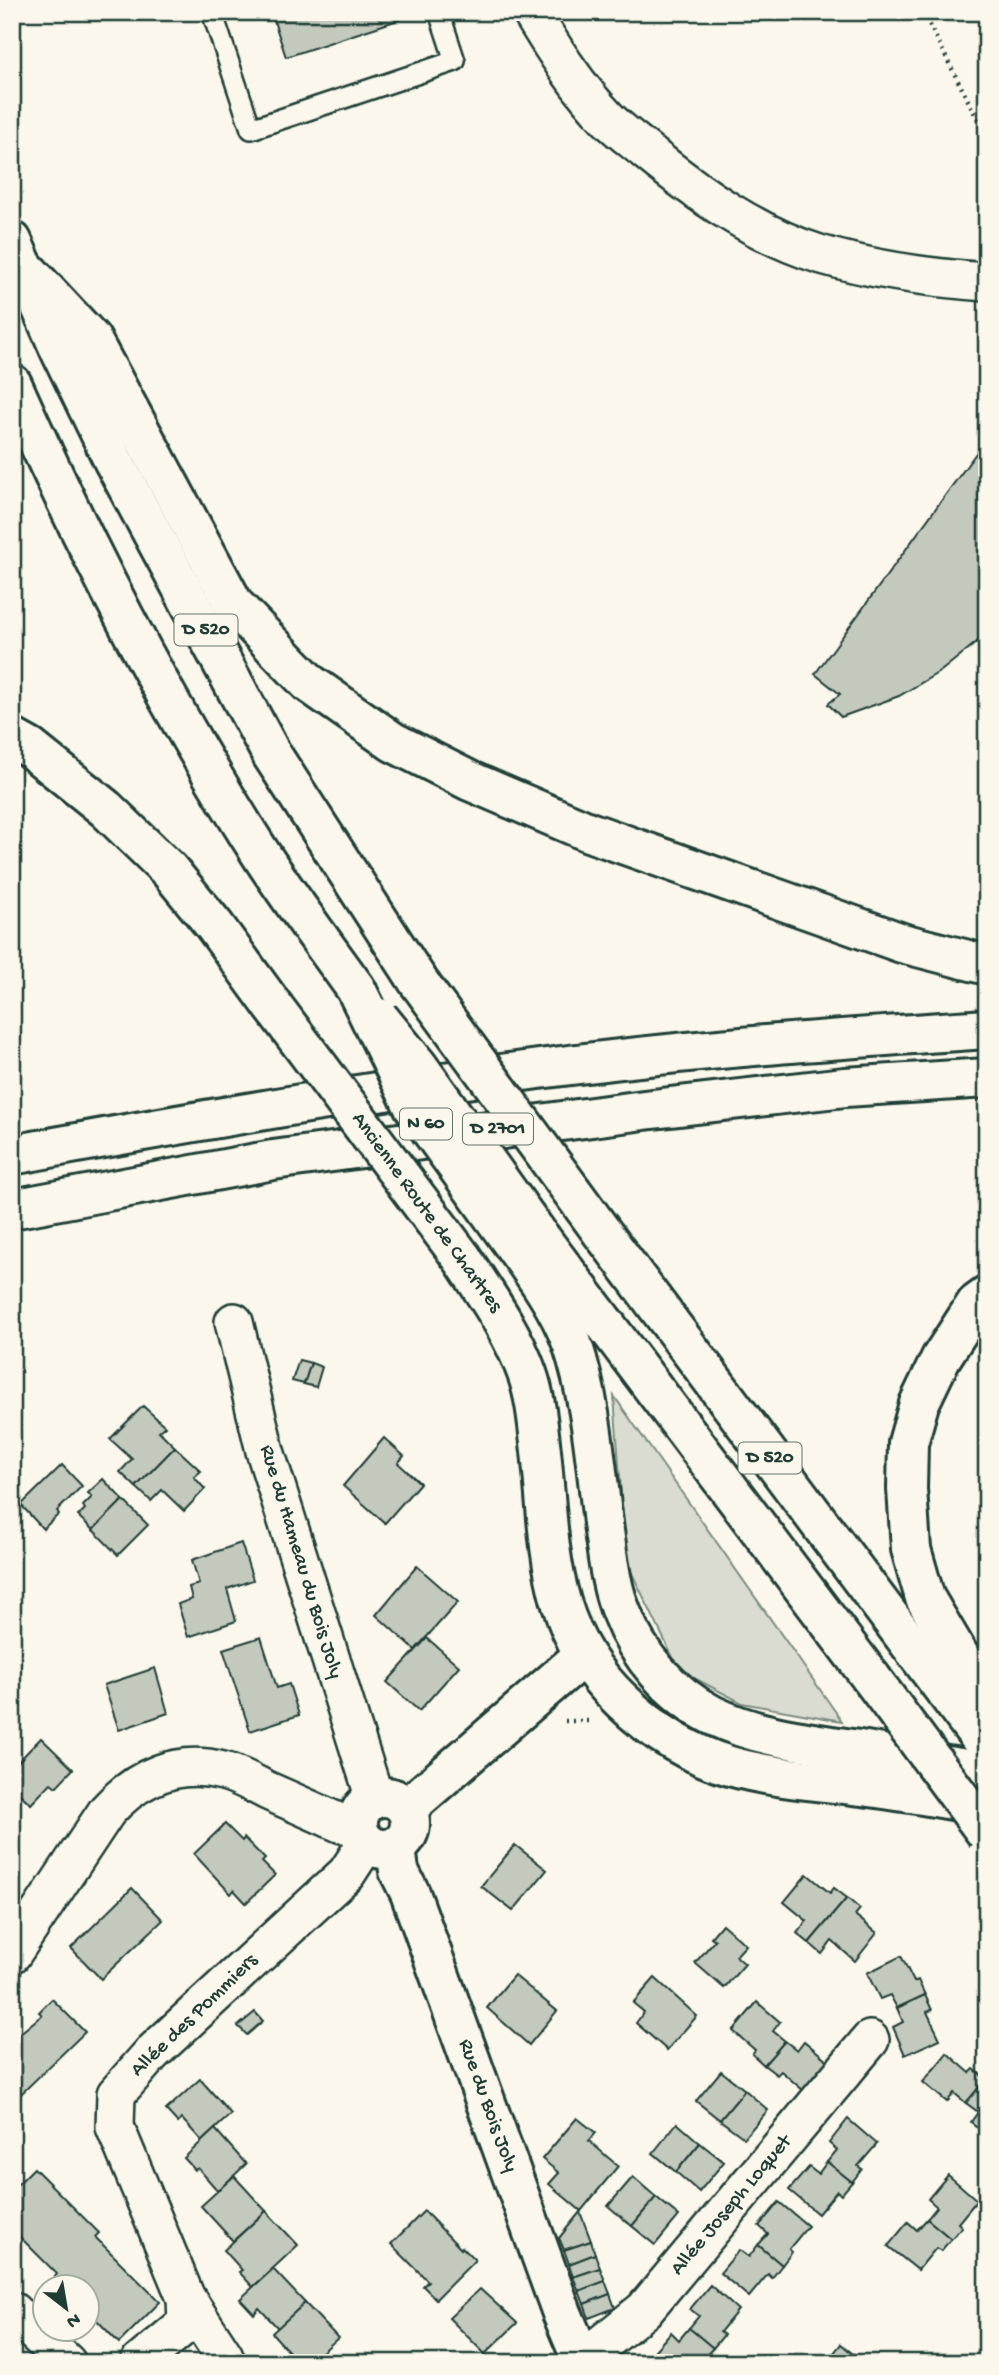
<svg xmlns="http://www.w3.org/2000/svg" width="999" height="2375" viewBox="0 0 999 2375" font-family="'Gochi Hand',sans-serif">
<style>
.green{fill:#dbdcd1;stroke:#7d8c82;stroke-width:2}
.building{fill:#c4c9be;stroke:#1f3d34;stroke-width:2}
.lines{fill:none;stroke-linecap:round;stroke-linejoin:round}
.service-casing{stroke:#1f3d34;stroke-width:24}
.minor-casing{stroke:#1f3d34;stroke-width:42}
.tertiary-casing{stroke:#1f3d34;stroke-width:44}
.secondary-casing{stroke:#1f3d34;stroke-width:44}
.primary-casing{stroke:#1f3d34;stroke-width:44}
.trunk-casing{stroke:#1f3d34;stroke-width:44}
.path{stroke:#1f3d34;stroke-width:4.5;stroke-dasharray:2 5;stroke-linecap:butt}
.service{stroke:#fbf7ec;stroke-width:19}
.minor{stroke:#fbf7ec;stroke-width:37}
.tertiary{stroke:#fbf7ec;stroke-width:38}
.secondary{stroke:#fbf7ec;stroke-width:38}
.primary{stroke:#fbf7ec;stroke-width:38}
.trunk{stroke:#fbf7ec;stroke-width:38}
.secondary-bridge-casing{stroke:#1f3d34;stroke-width:44;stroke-linecap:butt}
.primary-bridge-casing{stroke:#1f3d34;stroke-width:44;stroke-linecap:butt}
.trunk-bridge-casing{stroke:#1f3d34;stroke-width:44;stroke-linecap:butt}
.secondary-bridge{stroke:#fbf7ec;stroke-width:38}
.primary-bridge{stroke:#fbf7ec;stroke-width:38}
.trunk-bridge{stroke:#fbf7ec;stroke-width:38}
.labels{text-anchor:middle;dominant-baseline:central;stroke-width:5;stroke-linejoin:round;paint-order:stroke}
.shield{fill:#fbf7ec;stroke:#61756b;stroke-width:2}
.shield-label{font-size:19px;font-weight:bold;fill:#1f3d34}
.street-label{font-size:21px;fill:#1f3d34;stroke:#fbf7ec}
</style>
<rect width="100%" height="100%" fill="#fbf7ec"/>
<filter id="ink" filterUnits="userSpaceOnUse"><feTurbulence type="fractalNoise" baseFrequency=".0143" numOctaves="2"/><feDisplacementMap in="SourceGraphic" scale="14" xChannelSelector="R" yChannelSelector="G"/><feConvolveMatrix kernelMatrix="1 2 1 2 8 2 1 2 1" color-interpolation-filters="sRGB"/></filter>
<g filter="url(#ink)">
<polygon class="green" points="614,1396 842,1721 742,1703 679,1670 626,1561"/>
<g class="building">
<polygon points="271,12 409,12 410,16 286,57"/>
<polygon points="987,438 987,629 977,642 941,671 899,696 841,717 828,704 840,694 815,674"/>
<polygon points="299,1360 311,1363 304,1384 292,1381"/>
<polygon points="311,1363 322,1367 316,1387 304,1384"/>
<polygon points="143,1406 165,1426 159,1431 175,1447 136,1487 120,1472 132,1459 110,1439"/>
<polygon points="384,1438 404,1456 398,1463 420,1483 385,1523 343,1486"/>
<polygon points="175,1447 201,1471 194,1477 205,1489 184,1511 162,1490 151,1501 136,1487"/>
<polygon points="62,1465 82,1486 57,1511 59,1514 43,1529 21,1505"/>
<polygon points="103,1479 123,1500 93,1530 78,1516 85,1509 83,1506 92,1497 88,1493"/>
<polygon points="123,1500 148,1525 118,1555 93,1530"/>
<polygon points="241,1543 253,1580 227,1589 236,1621 188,1637 178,1604 192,1599 189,1587 199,1584 192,1560"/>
<polygon points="417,1566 458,1602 415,1650 376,1615"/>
<polygon points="261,1637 277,1688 289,1684 299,1715 250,1731 223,1649"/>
<polygon points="427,1638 459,1666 419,1711 387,1682"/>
<polygon points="155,1668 168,1713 119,1730 104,1685"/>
<polygon points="41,1738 73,1769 56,1787 51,1783 31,1804 12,1787 12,1768"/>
<polygon points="225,1824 242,1841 244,1838 265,1859 262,1862 275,1875 246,1903 234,1890 231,1894 194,1854"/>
<polygon points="515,1845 547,1870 513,1911 481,1886"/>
<polygon points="807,1874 830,1893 834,1888 847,1898 809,1943 797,1933 807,1921 784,1902"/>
<polygon points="132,1888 163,1920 101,1979 71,1948"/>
<polygon points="847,1898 860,1909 855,1915 877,1933 855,1961 832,1941 822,1954 809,1943"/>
<polygon points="722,1924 746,1945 736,1956 745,1964 724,1988 695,1963 715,1940 711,1937"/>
<polygon points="901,1956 914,1982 918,1980 925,1995 897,2008 890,1995 880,1999 867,1973"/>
<polygon points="514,1975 557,2011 529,2045 487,2008"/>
<polygon points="655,1978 697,2016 667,2050 636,2023 644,2012 633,2003"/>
<polygon points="925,1995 932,2010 927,2012 940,2039 905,2055 893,2027 903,2022 897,2008"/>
<polygon points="52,1999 85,2032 20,2095 12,2088 12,2056 18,2050 12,2044 12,2040 42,2015 39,2012"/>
<polygon points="757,2002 780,2022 773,2031 785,2041 764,2065 752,2054 755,2050 733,2031"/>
<polygon points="255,2012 263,2021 247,2035 238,2026"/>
<polygon points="785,2041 797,2050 804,2041 828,2061 804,2091 781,2071 777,2075 764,2065"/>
<polygon points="947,2053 970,2073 974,2069 986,2079 966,2103 954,2093 947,2102 923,2082"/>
<polygon points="721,2071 745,2090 720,2120 696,2101"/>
<polygon points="200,2079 231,2114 202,2141 182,2119 178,2123 166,2110"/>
<polygon points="986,2079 987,2079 987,2135 971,2122 978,2112 966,2103"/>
<polygon points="745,2090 768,2110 744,2138 720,2120"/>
<polygon points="577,2118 596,2133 589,2141 618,2166 581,2211 549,2184 559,2173 542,2159"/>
<polygon points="848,2119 877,2144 858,2166 862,2169 852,2182 827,2162 837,2150 829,2143"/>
<polygon points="677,2123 700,2143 676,2172 653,2153"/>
<polygon points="215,2129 246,2164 218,2191 198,2168 195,2170 184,2158"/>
<polygon points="700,2143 724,2162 699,2192 676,2172"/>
<polygon points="827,2162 852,2182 841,2195 837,2191 818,2214 789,2190 809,2167 818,2174"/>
<polygon points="34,2168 99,2233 95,2237 160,2302 119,2343 88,2311 88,2288 63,2288 54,2278 57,2274 12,2229 12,2190"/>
<polygon points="948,2175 977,2200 958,2223 962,2227 951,2239 927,2219 937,2207 928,2199"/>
<polygon points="234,2176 266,2211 233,2241 201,2206"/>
<polygon points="633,2177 656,2197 632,2226 608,2206"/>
<polygon points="656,2197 679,2216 655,2245 632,2226"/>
<polygon points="779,2202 808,2226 789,2249 792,2252 782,2265 758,2245 768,2234 759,2226"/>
<polygon points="266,2211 298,2245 253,2287 239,2272 242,2270 224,2250"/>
<polygon points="424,2211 461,2249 462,2247 475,2260 436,2299 423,2286 428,2281 391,2244"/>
<polygon points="580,2212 591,2241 564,2250 559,2238"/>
<polygon points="927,2219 951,2239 941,2251 936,2248 918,2270 888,2246 908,2222 917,2230"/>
<polygon points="591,2241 595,2254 569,2264 564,2250"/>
<polygon points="758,2245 782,2265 772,2278 768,2274 749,2297 720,2273 739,2250 749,2257"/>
<polygon points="595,2254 600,2268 573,2277 569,2264"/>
<polygon points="600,2268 605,2281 579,2291 573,2277"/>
<polygon points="273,2269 305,2303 278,2328 259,2308 254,2314 240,2299"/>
<polygon points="605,2281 610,2294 584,2304 579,2291"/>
<polygon points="710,2285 738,2310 720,2332 724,2335 713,2348 689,2328 699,2316 690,2309"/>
<polygon points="480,2289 517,2323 485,2354 449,2318"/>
<polygon points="610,2294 615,2308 589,2318 584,2304"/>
<polygon points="305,2303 338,2338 310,2363 299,2363 272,2333"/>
<polygon points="689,2328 713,2348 702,2360 699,2357 694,2363 658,2363 650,2356 671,2332 679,2340"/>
<polygon points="841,2344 864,2363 826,2363"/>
</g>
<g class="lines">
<g class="service-casing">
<polyline id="service" points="212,12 251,129 455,61 439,12"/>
</g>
<g class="minor-casing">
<g id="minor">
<path d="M531,12C554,50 578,88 609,120C620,131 634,141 646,151C697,193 755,234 819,254C873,270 930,278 987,282"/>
<polyline points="234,1322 265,1451 375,1799"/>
<path d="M12,1954L107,1811C138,1777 177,1759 223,1771C239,1775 254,1784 268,1791C293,1802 318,1813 342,1824L358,1823"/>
<polyline points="186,2298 224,2356 226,2363"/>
<polyline points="12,2311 67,2363"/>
<polyline points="582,2360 644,2310 870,2040"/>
<polyline points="139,2363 187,2323 186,2298 115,2127 116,2094 152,2053 347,1873 367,1842"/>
</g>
</g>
<g class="tertiary-casing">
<g id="tertiary">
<circle cx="384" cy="1823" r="26"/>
<polyline points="407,1808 583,1656"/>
<polyline points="396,1847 399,1871 410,1893 562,2313 583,2363"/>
</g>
</g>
<g class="secondary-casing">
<g id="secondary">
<polyline points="12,738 30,748 106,809 169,870 214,925 273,1006"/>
<path d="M462,1258C486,1295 512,1331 527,1373C536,1398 538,1426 541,1451C551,1548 546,1629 622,1701C653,1731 688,1754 730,1766C772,1778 818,1781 861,1786C903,1791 945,1799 987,1806"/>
</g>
</g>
<g class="primary-casing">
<g id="primary">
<polyline points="12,241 60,350 113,460 272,755 418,981"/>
<path d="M12,384C85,548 167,708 264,859C293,903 325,946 356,989"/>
<polyline points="601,1231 987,1747"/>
<polyline points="542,1240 872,1679"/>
</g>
</g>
<g class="trunk-casing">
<g id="trunk">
<polyline points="21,264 91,339 234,605 309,683 393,742 470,781 589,832 902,943 987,965"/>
<path d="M12,1155C187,1122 363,1092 539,1069C688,1049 837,1039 987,1029"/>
<polyline points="12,1209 273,1160 644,1110 845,1087 987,1078"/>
<path d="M515,1247C537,1277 559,1308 572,1343C592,1402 596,1469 604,1531C608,1559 611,1588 622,1614C638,1656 671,1694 712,1715C759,1738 815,1743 866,1751C907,1758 946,1767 987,1772"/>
<polyline points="987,1296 976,1304 941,1358 919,1404 908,1443 907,1489 911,1549 925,1598 987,1703"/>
</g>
</g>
<g class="path">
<polyline points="923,12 979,122 987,129"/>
<polyline points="565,1721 591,1721"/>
</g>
<use href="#service" class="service"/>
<use href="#minor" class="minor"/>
<use href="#tertiary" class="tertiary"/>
<use href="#secondary" class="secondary"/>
<use href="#primary" class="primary"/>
<use href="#trunk" class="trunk"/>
<g class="secondary-bridge-casing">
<polyline id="secondary-bridge" points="273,1006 462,1258"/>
</g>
<g class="primary-bridge-casing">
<g id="primary-bridge">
<polyline points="418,981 601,1231"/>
<polyline points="379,1018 418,1066 542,1240"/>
<polyline points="872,1679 987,1834"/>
</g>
</g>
<g class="trunk-bridge-casing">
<polyline id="trunk-bridge" points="356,989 414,1107 515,1247"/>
</g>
<use href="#secondary-bridge" class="secondary-bridge"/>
<use href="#primary-bridge" class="primary-bridge"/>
<use href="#trunk-bridge" class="trunk-bridge"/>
</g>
</g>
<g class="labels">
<g class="shield">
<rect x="174.5" y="614.5" width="63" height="31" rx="5"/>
<rect x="400" y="1108.5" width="52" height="31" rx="5"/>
<rect x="463" y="1113.5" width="70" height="31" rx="5"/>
<rect x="738.5" y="1442.5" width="63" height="31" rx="5"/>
</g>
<g class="shield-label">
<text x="206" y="630">D 520</text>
<text x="426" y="1124">N 60</text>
<text x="498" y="1129">D 2701</text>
<text x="770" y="1458">D 520</text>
</g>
<g class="street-label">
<text transform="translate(426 1213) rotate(54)">Ancienne Route de Chartres</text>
<text transform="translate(300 1562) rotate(73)">Rue du Hameau du Bois Joly</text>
<text transform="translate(195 2016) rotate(-44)">Allée des Pommiers</text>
<text transform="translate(487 2106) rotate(70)">Rue du Bois Joly</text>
<text transform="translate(732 2206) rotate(-50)">Allée Joseph Loquet</text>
</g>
</g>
<rect width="999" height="2375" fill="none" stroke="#fbf7ec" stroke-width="42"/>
<rect x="21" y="21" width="957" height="2333" fill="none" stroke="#1f3d34" stroke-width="2.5" filter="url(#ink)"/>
<g transform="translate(66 2308) rotate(149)"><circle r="33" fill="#fbf7ec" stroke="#a3ada2" stroke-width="2"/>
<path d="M0-5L12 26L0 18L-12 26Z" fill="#1f3d34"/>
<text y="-10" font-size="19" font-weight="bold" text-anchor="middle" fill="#1f3d34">N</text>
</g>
</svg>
